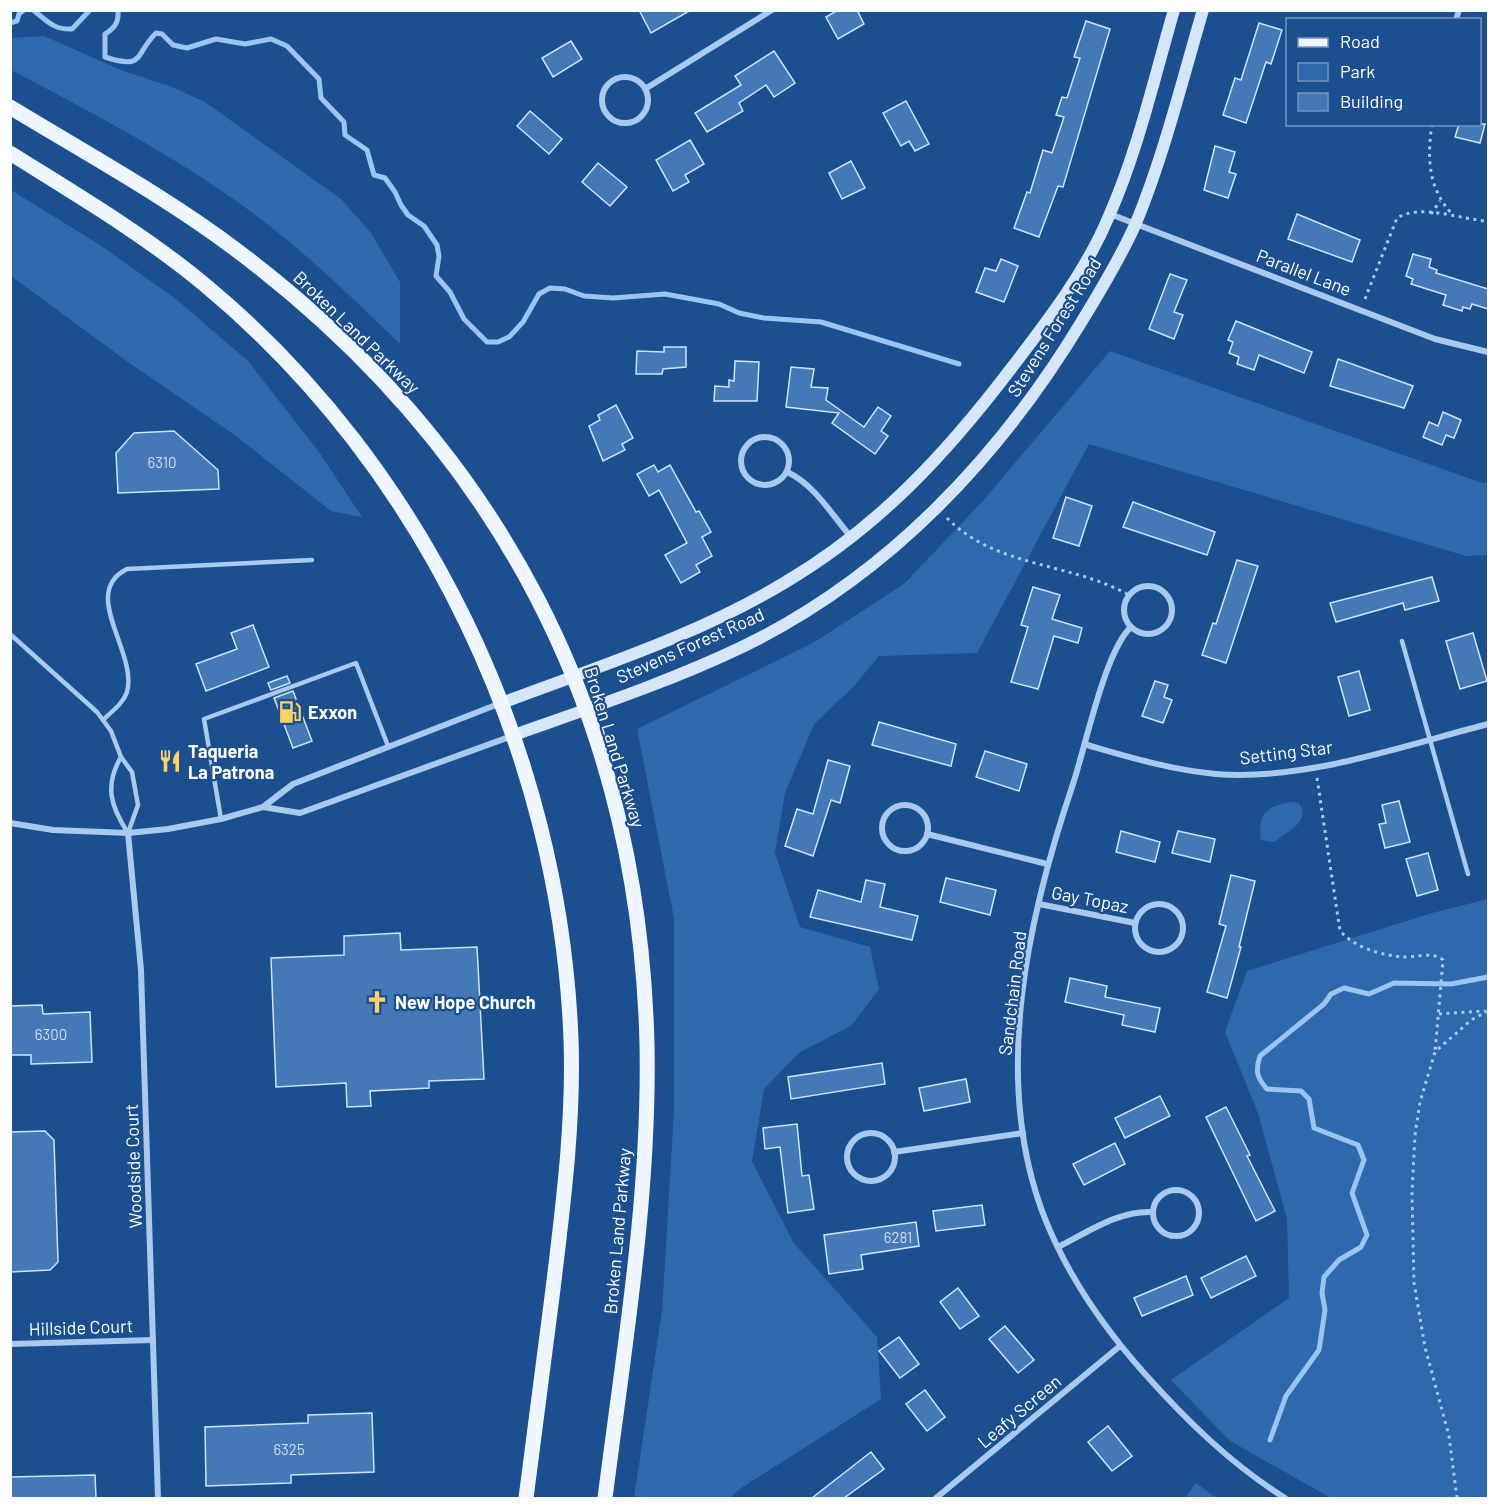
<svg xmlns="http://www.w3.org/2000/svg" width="1499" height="1509" viewBox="0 0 1499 1509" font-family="Barlow,sans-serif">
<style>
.green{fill:#2e69ad}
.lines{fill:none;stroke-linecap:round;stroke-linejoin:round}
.stream{stroke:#9cc4f0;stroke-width:5}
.building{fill:#4478b7;stroke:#cfe3fa;stroke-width:1.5}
.path{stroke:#a9c9ee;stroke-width:3;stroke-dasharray:3 4.5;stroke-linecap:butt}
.lane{stroke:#a9c9ee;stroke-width:4.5}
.street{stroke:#a9c9ee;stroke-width:6}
.secondary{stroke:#d6e6fa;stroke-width:12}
.primary{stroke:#f0f6ff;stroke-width:15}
.labels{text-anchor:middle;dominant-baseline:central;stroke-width:4.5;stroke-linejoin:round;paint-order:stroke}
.number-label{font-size:15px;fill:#d0dded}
.street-label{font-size:18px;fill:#fff;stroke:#1b4f8f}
.poi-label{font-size:18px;font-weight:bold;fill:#fff;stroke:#1b4f8f;text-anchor:start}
</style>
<rect width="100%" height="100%" fill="#1b4f8f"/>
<g class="green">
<path d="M44,36L121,70L172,87L205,102L341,199L371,233L400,282V344C352,297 304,251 250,211C175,156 93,113 11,70V38Z"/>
<polygon points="11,190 100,245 176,299 248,361 319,452 362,517 331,511 236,436 128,362 11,276"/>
<polygon points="1110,351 1482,483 1488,483 1488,555 1466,556 1089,444 977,653 879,656 853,687 814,724 785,793 775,853 800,927 870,947 879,989 851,1026 800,1052 764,1089 752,1161 793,1242 877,1337 881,1399 741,1488 730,1498 634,1498 662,1311 674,1112 674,918 637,729 813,643 904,584 981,503"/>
<path d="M1291,802L1299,803C1312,822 1286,832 1274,842L1261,840C1257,814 1267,806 1291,802Z"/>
<polygon points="1488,899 1488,1498 1331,1498 1230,1441 1171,1380 1289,1298 1287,1219 1258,1113 1225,1032 1247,971 1432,913"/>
<polygon points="1196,1483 1216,1498 1185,1498"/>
</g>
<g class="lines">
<g class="stream">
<path d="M33,10C47,21 54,30 72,29L90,10"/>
<path d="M118,10C119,22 115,28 105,34V57C145,70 134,55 156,33L162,34L173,45L187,48L216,39L245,44L271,39L287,46L319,79L321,98L344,122L345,135L367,150L374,175L385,178L395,192L401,205L408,215L424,226L437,245L439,256L436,276L450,292L464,319L487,342H498L509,337L523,322L539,294L550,288L565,289L584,296L613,298L665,294L719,304L739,313L764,318L821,322L959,364"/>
<polyline points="10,23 17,21 19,14 24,10"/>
<path d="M1270,1440L1286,1396L1319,1350L1325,1310L1322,1293L1324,1277L1339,1260L1361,1247L1367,1235L1352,1193L1364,1160L1358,1145L1314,1128L1309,1099L1301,1091L1267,1089C1257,1078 1255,1071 1260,1056L1324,1004L1331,994L1344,988L1369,994L1394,983L1451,984L1488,977"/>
</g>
</g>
<g class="building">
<polygon points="639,10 691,10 651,33"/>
<polygon points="838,10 857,10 864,24 838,39 826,17"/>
<polygon points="1086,21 1110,29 1063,187 1058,186 1039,237 1014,228 1027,192 1030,193 1043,150 1052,153 1064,117 1056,115 1062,97 1067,98 1080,58 1074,57"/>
<polygon points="1259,23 1282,30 1271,64 1266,62 1246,123 1223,115 1235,78 1241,80"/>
<polygon points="571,41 582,59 553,77 542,58"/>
<polygon points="774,51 795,83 774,97 766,85 739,103 743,111 707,132 695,113 741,85 735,76"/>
<polygon points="906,101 929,144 915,151 909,141 901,146 883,113"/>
<polygon points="530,111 562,139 549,154 517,126"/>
<polygon points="1459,124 1485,124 1480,143 1455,137"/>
<polygon points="690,140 704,164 685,175 689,182 673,191 656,160"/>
<polygon points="1215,146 1235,152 1229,172 1236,174 1228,198 1204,190"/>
<polygon points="851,161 865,188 842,199 829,173"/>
<polygon points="598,163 627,187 610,206 582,182"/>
<polygon points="1297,214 1360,240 1352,262 1288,239"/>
<polygon points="1413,254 1431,259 1429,267 1437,270 1436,273 1488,289 1488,309 1472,304 1470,309 1463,307 1462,311 1443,305 1446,295 1411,284 1413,279 1406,276"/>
<polygon points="1001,259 1018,266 1004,302 976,292 985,268 996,271"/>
<polygon points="1170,274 1187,280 1174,312 1183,315 1174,339 1149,329"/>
<polygon points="1236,321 1312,352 1304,373 1259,355 1254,370 1237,364 1239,357 1229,353 1233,342 1228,340"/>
<polygon points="664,347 686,347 686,367 663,369 662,374 636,374 637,351 664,352"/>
<polygon points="1338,359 1413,386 1404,408 1330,386"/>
<polygon points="735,361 759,362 757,401 714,401 715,386 729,387 729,380 734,381"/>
<polygon points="791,367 814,369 811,387 828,388 826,400 864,427 878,407 891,416 881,431 888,436 875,454 832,423 839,413 786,407"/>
<polygon points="616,405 633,438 622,444 625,450 603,461 589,426 600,420 598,415"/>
<polygon points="1443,412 1461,420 1454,438 1446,435 1442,445 1423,437 1429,422 1438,426"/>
<polygon points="174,431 218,470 219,489 118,493 116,453 134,433"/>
<polygon points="654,465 658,472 670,465 696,512 699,511 711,532 702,537 712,556 696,565 700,572 681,583 665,555 687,543 659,490 649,496 637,474"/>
<polygon points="1066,497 1092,506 1079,546 1053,538"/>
<polygon points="1133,502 1215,532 1207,555 1123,527"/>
<polygon points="1237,560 1258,566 1226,663 1202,655 1213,623 1216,624"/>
<polygon points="1432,577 1439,601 1405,610 1403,603 1336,622 1330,603"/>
<polygon points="1033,587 1060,595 1052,619 1082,628 1078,643 1054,636 1038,689 1011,682 1028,627 1021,625"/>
<polygon points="253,625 269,667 206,691 196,664 237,649 231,633"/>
<polygon points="1473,633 1487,681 1460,689 1446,641"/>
<polygon points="1359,671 1370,710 1349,716 1338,677"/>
<polygon points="287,676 290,683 271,690 268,683"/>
<polygon points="1155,681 1168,685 1164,697 1172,700 1163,723 1142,716"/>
<polygon points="293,691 312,741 293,748 274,698"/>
<polygon points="879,722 956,744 951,766 872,745"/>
<polygon points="985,751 1027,764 1019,791 976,777"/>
<polygon points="828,760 850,766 840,803 831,800 813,856 785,846 797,809 813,814"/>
<polygon points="1399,801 1410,842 1385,848 1379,824 1386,823 1382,805"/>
<polygon points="1121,831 1160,842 1155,862 1116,852"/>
<polygon points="1178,831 1215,839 1210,862 1172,853"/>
<polygon points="1428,853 1438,890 1417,896 1406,859"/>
<polygon points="1231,875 1255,881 1239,947 1241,947 1227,998 1207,992 1226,926 1219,924"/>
<polygon points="946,878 996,890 990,915 940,902"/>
<polygon points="866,880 885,884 880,907 918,916 912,940 810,917 818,890 861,902"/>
<polygon points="400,933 401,950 477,947 484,1079 429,1081 429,1088 370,1091 371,1106 347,1107 346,1083 276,1087 271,958 344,955 344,936"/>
<polygon points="1070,978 1107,986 1105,997 1160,1008 1155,1032 1122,1025 1124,1015 1065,1002"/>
<polygon points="42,1005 43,1014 90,1012 92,1062 31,1064 31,1055 10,1055 10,1006"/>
<polygon points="882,1063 885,1084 791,1099 788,1077"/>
<polygon points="966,1079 970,1102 924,1111 919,1088"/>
<polygon points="1160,1096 1170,1116 1125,1138 1115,1118"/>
<polygon points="1226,1107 1250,1155 1247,1156 1275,1211 1256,1221 1206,1117"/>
<polygon points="797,1124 802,1176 809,1175 814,1209 788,1213 780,1147 765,1149 763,1128"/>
<polygon points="45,1131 54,1140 58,1262 50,1270 10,1272 10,1132"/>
<polygon points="1115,1143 1125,1164 1084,1185 1073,1164"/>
<polygon points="982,1205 985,1225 936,1231 933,1211"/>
<polygon points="916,1222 919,1246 861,1255 863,1269 829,1274 824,1235"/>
<polygon points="1246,1256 1256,1276 1211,1298 1201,1278"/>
<polygon points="1186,1276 1193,1295 1142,1316 1134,1298"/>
<polygon points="958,1288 979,1316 960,1329 940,1302"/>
<polygon points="1005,1326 1034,1360 1018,1373 989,1339"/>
<polygon points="899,1337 919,1364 900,1378 879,1351"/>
<polygon points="925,1390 945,1417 927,1431 906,1404"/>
<polygon points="372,1413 374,1472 291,1475 291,1483 206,1486 205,1427 308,1423 308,1415"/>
<polygon points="1108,1426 1132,1456 1112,1471 1088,1442"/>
<polygon points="871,1452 884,1469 844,1498 812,1498"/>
<polygon points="95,1475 96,1498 10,1498 10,1477"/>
</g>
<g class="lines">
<g class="path">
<path d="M1432,124C1427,158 1428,188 1452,214"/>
<polyline points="1431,214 1440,201"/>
<path d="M1365,299L1397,218C1421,203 1462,220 1488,221"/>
<path d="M947,518C996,568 1070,562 1129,595"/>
<path d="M1317,778L1340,931C1356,948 1378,954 1401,957C1413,958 1434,951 1443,960L1435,1052"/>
<polyline points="1439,1014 1485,1011"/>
<polyline points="1457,1498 1449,1436 1425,1347 1414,1283 1412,1193 1415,1135 1420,1102 1435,1052 1471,1020 1488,1011"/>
</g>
<g class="lane">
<polyline points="10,634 97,712 111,731 121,757 132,772 138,805 128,833"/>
<polyline points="1402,641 1468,874"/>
<path d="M103,720C111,712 123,704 127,692C138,652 79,593 127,569L312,560"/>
<path d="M121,757C104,786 111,807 128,833"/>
<polyline points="221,819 204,719 356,663 388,746"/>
</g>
<g class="street">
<polyline points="1456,20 1459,10"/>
<circle cx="625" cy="100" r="23"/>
<polyline points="645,89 772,10"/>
<polyline points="1110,214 1435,339 1488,352"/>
<circle cx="765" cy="461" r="24"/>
<path d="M787,472C814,484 832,515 851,537"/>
<circle cx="1148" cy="610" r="24"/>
<path d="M1131,627C1105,651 1086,745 1073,784C1028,917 992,1074 1042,1211C1065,1272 1102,1326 1145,1374C1187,1421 1231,1464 1285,1498"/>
<path d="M1087,745C1129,757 1171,770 1216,774C1305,781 1403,746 1488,724"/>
<circle cx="905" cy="828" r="23"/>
<polyline points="263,807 300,813 512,736"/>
<polyline points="10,823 53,830 128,833 168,829 221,819 263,807 293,784 501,703"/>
<polyline points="128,833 141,970 158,1498"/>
<polyline points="927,834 1047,864"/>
<polyline points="1039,904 1135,923"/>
<circle cx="1159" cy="928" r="24"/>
<circle cx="871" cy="1157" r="24"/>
<polyline points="894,1152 1023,1133"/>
<circle cx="1176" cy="1213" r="23"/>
<path d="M1058,1247C1088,1232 1119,1210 1153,1212"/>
<polyline points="10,1344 153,1340"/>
<polyline points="936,1498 1120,1346"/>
</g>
<g class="secondary">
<path d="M502,703C597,667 696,636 784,583C879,527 947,453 1013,366C1049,319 1086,271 1109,216C1138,150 1154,79 1174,10"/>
<path d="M514,735C590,708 669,682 742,647C887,577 1000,457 1082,321C1101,290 1121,257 1136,223C1164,155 1182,81 1203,10"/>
</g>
<g class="primary">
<path d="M10,107C84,152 166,197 235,249C498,446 639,715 647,1044C650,1197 624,1348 605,1498"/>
<path d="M10,153C77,195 145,235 205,285C426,468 560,753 571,1039C574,1122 563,1206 553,1289C544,1359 535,1429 526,1498"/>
</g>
</g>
<defs>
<g id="fuel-bare" transform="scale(1.8)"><path d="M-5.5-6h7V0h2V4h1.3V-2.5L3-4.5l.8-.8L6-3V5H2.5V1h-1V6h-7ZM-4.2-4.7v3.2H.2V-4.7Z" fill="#ffd166" stroke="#1b4f8f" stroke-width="2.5" paint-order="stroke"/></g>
<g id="restaurant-bare" transform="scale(1.8)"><path d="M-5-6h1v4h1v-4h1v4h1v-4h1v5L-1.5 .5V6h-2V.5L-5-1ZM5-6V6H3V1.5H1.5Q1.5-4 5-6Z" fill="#ffd166" stroke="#1b4f8f" stroke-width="2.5" paint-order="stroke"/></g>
<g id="church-bare" transform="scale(1.8)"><path d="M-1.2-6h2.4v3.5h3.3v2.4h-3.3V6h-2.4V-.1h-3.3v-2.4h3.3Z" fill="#ffd166" stroke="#1b4f8f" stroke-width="2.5" paint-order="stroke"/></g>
</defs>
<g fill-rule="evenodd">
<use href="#fuel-bare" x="290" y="712"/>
<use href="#restaurant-bare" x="170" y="761"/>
<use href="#church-bare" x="377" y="1002"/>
</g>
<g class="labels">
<g class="number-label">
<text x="162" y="462">6310</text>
<text x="51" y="1034">6300</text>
<text x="898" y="1237">6281</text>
<text x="289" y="1449">6325</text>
</g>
<g class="street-label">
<text transform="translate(1304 272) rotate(21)">Parallel Lane</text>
<text transform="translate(1054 327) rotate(-58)">Stevens Forest Road</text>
<text transform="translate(357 332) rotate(44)">Broken Land Parkway</text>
<text transform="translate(690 645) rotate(-24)">Stevens Forest Road</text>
<text transform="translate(615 747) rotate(73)">Broken Land Parkway</text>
<text transform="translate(1286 752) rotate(-7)">Setting Star</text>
<text transform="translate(1090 899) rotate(11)">Gay Topaz</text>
<text transform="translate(1012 993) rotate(-83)">Sandchain Road</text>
<text transform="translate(133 1166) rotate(-92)">Woodside Court</text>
<text transform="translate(617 1231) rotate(-85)">Broken Land Parkway</text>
<text transform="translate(81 1327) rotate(-2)">Hillside Court</text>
<text transform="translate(1019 1411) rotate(-40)">Leafy Screen</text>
</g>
<g class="poi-label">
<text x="308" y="712">Exxon</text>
<text x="188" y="751">Taqueria<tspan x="188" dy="21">La Patrona</tspan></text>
<text x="395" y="1002">New Hope Church</text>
</g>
</g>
<rect width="1499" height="1509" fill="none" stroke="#ffffff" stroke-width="24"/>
<rect x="1286" y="18" width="195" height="108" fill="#1b4f8f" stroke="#7695bc" stroke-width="1.5"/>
<rect x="1298" y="38" width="30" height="9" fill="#f0f6ff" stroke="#7695bc" stroke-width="1.5"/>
<text x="1340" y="48" font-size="18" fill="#ffffff">Road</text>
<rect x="1298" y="63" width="30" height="18" fill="#2e69ad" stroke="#7695bc" stroke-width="1.5"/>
<text x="1340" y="78" font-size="18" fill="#ffffff">Park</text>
<rect x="1298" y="93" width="30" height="18" fill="#4478b7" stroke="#7695bc" stroke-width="1.5"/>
<text x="1340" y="108" font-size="18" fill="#ffffff">Building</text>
</svg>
